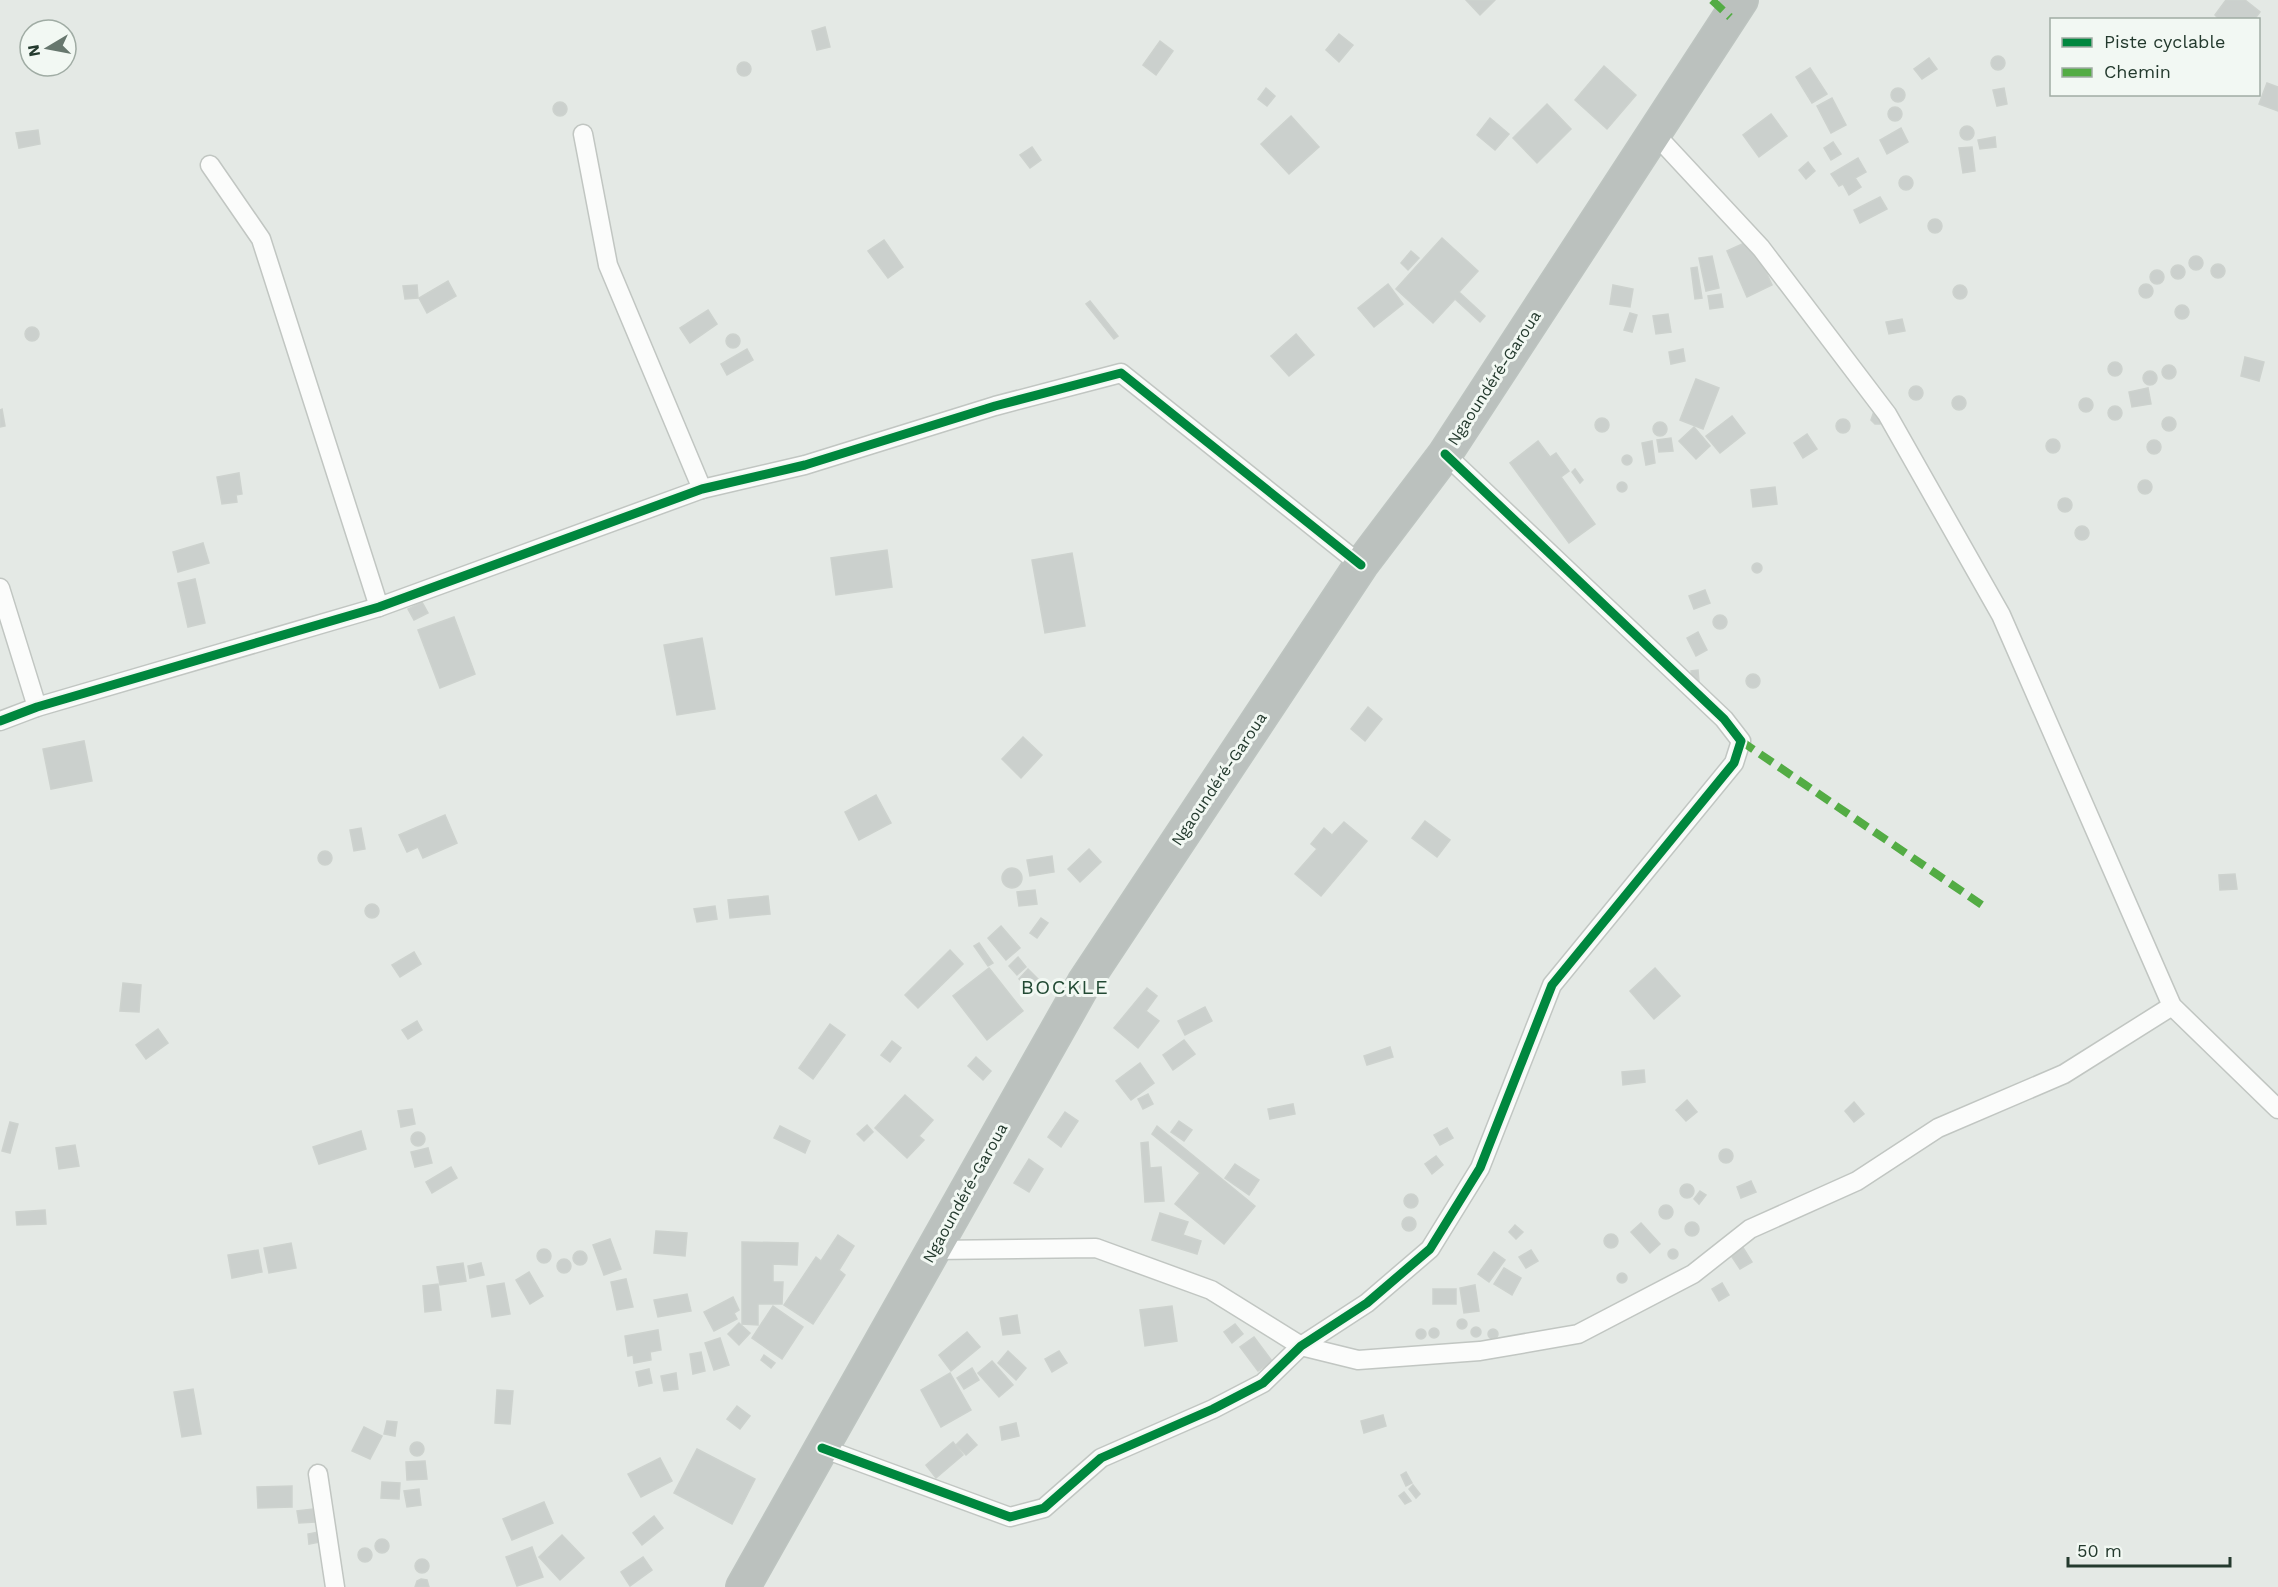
<svg xmlns="http://www.w3.org/2000/svg" width="2278" height="1587" viewBox="0 0 2278 1587" font-family="'Work Sans',sans-serif">
<style>
.building{fill:#cbd0cd;stroke:#cdd2ce;stroke-width:1.5}
.lines{fill:none;stroke-linecap:round;stroke-linejoin:round}
.street-casing{stroke:#c1c6c2;stroke-width:21}
.highway-casing{stroke:#bdc4c0;stroke-width:36}
.street{stroke:#fbfcfb;stroke-width:18}
.highway{stroke:#bbc1be;stroke-width:33}
.quiet{stroke:#53ac44;stroke-width:8;stroke-dasharray:15 8;stroke-linecap:butt}
.cycleway-casing{stroke:#f2f8f3;stroke-width:13}
.cycleway{stroke:#00873e;stroke-width:9}
.labels{text-anchor:middle;dominant-baseline:central;stroke-width:6;stroke-linejoin:round;paint-order:stroke}
.street-label{font-size:16px;fill:#243a2e;stroke:#f2f8f3}
.quarter-label{font-size:20px;letter-spacing:1.5px;fill:#224a34;stroke:#f2f8f3}
</style>
<rect width="100%" height="100%" fill="#e4e9e5"/>
<g class="building">
<polygon points="1466,0 1495,0 1480,15"/>
<polygon points="2226,0 2245,0 2260,12 2254,20 2220,20 2215,15"/>
<polygon points="825,27 830,47 817,50 812,31"/>
<polygon points="1339,34 1353,45 1339,62 1326,50"/>
<polygon points="1160,41 1173,51 1156,75 1143,65"/>
<circle cx="1998" cy="63" r="7"/>
<polygon points="1929,58 1937,69 1922,79 1914,69"/>
<circle cx="744" cy="69" r="7"/>
<polygon points="1604,66 1636,95 1607,129 1575,100"/>
<polygon points="1810,68 1827,94 1812,103 1796,77"/>
<polygon points="2267,83 2278,87 2278,111 2259,104"/>
<polygon points="1266,88 1275,96 1267,106 1258,99"/>
<polygon points="2004,88 2007,104 1997,106 1993,90"/>
<circle cx="1898" cy="95" r="7"/>
<polygon points="1832,98 1846,125 1831,133 1817,106"/>
<circle cx="560" cy="109" r="7"/>
<polygon points="1547,104 1571,129 1537,163 1513,138"/>
<circle cx="1895" cy="114" r="7"/>
<polygon points="1771,114 1787,136 1759,157 1743,135"/>
<polygon points="1291,116 1319,147 1289,174 1261,144"/>
<polygon points="1490,118 1509,134 1495,150 1477,135"/>
<circle cx="1967" cy="133" r="7"/>
<polygon points="1901,128 1908,142 1887,154 1880,140"/>
<polygon points="38,130 40,144 19,148 16,133"/>
<polygon points="1995,137 1996,147 1980,149 1978,140"/>
<polygon points="1833,142 1841,154 1831,160 1824,148"/>
<polygon points="1032,147 1041,160 1030,168 1020,155"/>
<polygon points="1972,147 1975,171 1963,173 1959,148"/>
<polygon points="1858,158 1866,172 1855,178 1861,187 1849,195 1843,184 1839,186 1831,174"/>
<polygon points="1808,162 1815,171 1806,179 1799,170"/>
<circle cx="1906" cy="183" r="7"/>
<polygon points="1880,197 1887,209 1860,223 1854,210"/>
<circle cx="1935" cy="226" r="7"/>
<polygon points="1442,238 1478,271 1459,292 1485,316 1480,322 1455,299 1433,323 1396,289"/>
<polygon points="884,240 903,267 888,278 868,251"/>
<polygon points="1751,240 1772,285 1747,297 1727,251"/>
<polygon points="1411,251 1419,258 1408,270 1401,263"/>
<polygon points="1712,256 1719,288 1706,291 1699,258"/>
<circle cx="2196" cy="263" r="7"/>
<circle cx="2218" cy="271" r="7"/>
<circle cx="2178" cy="272" r="7"/>
<polygon points="1697,267 1702,298 1695,299 1691,268"/>
<circle cx="2157" cy="277" r="7"/>
<polygon points="448,281 456,296 427,313 419,298"/>
<polygon points="1388,284 1403,304 1374,327 1358,308"/>
<circle cx="2146" cy="291" r="7"/>
<polygon points="417,285 418,298 405,299 403,286"/>
<polygon points="1613,285 1633,289 1630,307 1610,304"/>
<circle cx="1960" cy="292" r="7"/>
<polygon points="1721,294 1723,307 1710,309 1708,296"/>
<polygon points="1090,301 1118,336 1114,339 1086,304"/>
<circle cx="2182" cy="312" r="7"/>
<polygon points="708,310 717,324 690,343 680,328"/>
<polygon points="1630,313 1637,315 1632,332 1624,330"/>
<polygon points="1668,314 1671,332 1656,334 1653,316"/>
<polygon points="1902,319 1905,331 1889,334 1886,322"/>
<circle cx="32" cy="334" r="7"/>
<polygon points="1296,334 1314,355 1289,376 1271,356"/>
<circle cx="733" cy="341" r="7"/>
<polygon points="747,349 753,360 727,375 721,364"/>
<polygon points="1683,349 1685,361 1671,364 1669,352"/>
<polygon points="2245,357 2264,362 2259,381 2241,376"/>
<circle cx="2115" cy="369" r="7"/>
<circle cx="2169" cy="372" r="7"/>
<circle cx="2150" cy="378" r="7"/>
<polygon points="1696,379 1719,388 1703,429 1680,420"/>
<circle cx="1916" cy="393" r="7"/>
<polygon points="2148,388 2151,404 2132,407 2129,392"/>
<circle cx="1959" cy="403" r="7"/>
<circle cx="2086" cy="405" r="7"/>
<circle cx="2115" cy="413" r="7"/>
<polygon points="2,409 5,426 0,427 0,410"/>
<polygon points="1874,411 1882,422 1880,424 1875,424 1871,420"/>
<polygon points="1732,416 1745,433 1720,453 1706,436"/>
<circle cx="2169" cy="424" r="7"/>
<circle cx="1602" cy="425" r="7"/>
<circle cx="1843" cy="426" r="7"/>
<circle cx="1660" cy="429" r="7"/>
<polygon points="1694,427 1710,446 1696,459 1679,441"/>
<polygon points="1807,434 1817,449 1803,458 1794,443"/>
<polygon points="1671,438 1673,451 1659,452 1657,440"/>
<circle cx="2053" cy="446" r="7"/>
<circle cx="2154" cy="447" r="7"/>
<polygon points="1538,441 1550,457 1556,453 1569,471 1561,477 1595,524 1569,543 1510,463"/>
<polygon points="1652,441 1655,463 1646,465 1642,443"/>
<circle cx="1627" cy="460" r="5"/>
<polygon points="1575,469 1583,480 1580,483 1572,472"/>
<polygon points="239,473 242,494 236,495 237,502 222,504 217,477"/>
<circle cx="2145" cy="487" r="7"/>
<circle cx="1622" cy="487" r="5"/>
<polygon points="1775,487 1777,504 1753,507 1751,490"/>
<circle cx="2065" cy="505" r="7"/>
<circle cx="2082" cy="533" r="7"/>
<polygon points="203,543 209,563 178,572 173,552"/>
<polygon points="887,550 892,587 836,595 831,558"/>
<polygon points="1072,553 1085,626 1045,633 1032,560"/>
<circle cx="1757" cy="568" r="5"/>
<polygon points="195,579 205,623 188,627 178,583"/>
<polygon points="1705,590 1710,603 1694,609 1689,596"/>
<polygon points="422,602 428,613 414,620 408,609"/>
<circle cx="1720" cy="622" r="7"/>
<polygon points="454,617 475,674 440,688 418,630"/>
<polygon points="1698,632 1707,650 1696,656 1687,638"/>
<polygon points="702,638 715,709 677,715 664,645"/>
<polygon points="1698,670 1699,682 1692,682 1691,671"/>
<circle cx="1753" cy="681" r="7"/>
<polygon points="1368,707 1382,719 1365,741 1351,729"/>
<polygon points="1023,737 1042,755 1021,778 1002,759"/>
<polygon points="84,741 92,781 51,789 43,749"/>
<polygon points="876,795 891,823 859,840 845,812"/>
<polygon points="445,815 457,843 423,858 418,847 407,852 399,835"/>
<polygon points="1425,821 1450,840 1437,857 1412,838"/>
<polygon points="1344,822 1367,841 1321,896 1295,874 1317,849 1311,844 1324,828 1332,835"/>
<polygon points="361,828 365,849 354,851 350,830"/>
<polygon points="1089,849 1101,862 1080,882 1068,869"/>
<circle cx="325" cy="858" r="7"/>
<polygon points="1052,856 1054,872 1030,876 1027,860"/>
<circle cx="1012" cy="878" r="10"/>
<polygon points="2235,874 2237,889 2220,890 2219,875"/>
<polygon points="1035,890 1037,904 1019,906 1017,892"/>
<polygon points="768,896 770,914 730,918 728,900"/>
<circle cx="372" cy="911" r="7"/>
<polygon points="715,906 717,919 697,922 694,909"/>
<polygon points="1041,918 1048,923 1037,938 1030,933"/>
<polygon points="1001,926 1020,948 1006,960 988,938"/>
<polygon points="979,943 993,963 988,966 974,946"/>
<polygon points="950,950 963,964 918,1008 905,995"/>
<polygon points="414,952 421,964 400,977 392,965"/>
<polygon points="1018,957 1026,967 1017,975 1009,966"/>
<polygon points="989,968 1023,1011 987,1040 953,996"/>
<polygon points="1655,968 1680,996 1654,1019 1630,991"/>
<polygon points="1028,969 1039,980 1031,989 1019,979"/>
<polygon points="123,983 141,985 139,1012 120,1011"/>
<polygon points="1147,988 1157,996 1146,1011 1159,1021 1138,1048 1114,1028"/>
<polygon points="1205,1007 1212,1021 1185,1035 1178,1021"/>
<polygon points="417,1021 422,1030 408,1039 402,1030"/>
<polygon points="830,1024 845,1035 813,1079 799,1068"/>
<polygon points="158,1029 168,1043 146,1059 136,1045"/>
<polygon points="1184,1040 1195,1054 1173,1070 1163,1055"/>
<polygon points="892,1041 901,1048 890,1062 881,1055"/>
<polygon points="1390,1047 1393,1057 1367,1065 1364,1056"/>
<polygon points="976,1057 991,1071 983,1080 968,1066"/>
<polygon points="1140,1063 1154,1083 1131,1100 1116,1081"/>
<polygon points="1644,1070 1645,1082 1623,1085 1622,1072"/>
<polygon points="1148,1094 1153,1104 1143,1109 1138,1099"/>
<polygon points="905,1095 933,1120 919,1136 924,1140 907,1158 875,1128"/>
<polygon points="1687,1100 1697,1112 1686,1121 1676,1110"/>
<polygon points="1854,1102 1864,1114 1854,1122 1845,1111"/>
<polygon points="1293,1104 1295,1114 1270,1119 1268,1109"/>
<polygon points="412,1109 415,1124 401,1127 398,1111"/>
<polygon points="1065,1112 1078,1121 1061,1147 1048,1137"/>
<polygon points="1179,1121 1192,1130 1184,1141 1171,1132"/>
<polygon points="10,1122 18,1124 10,1153 2,1151"/>
<polygon points="867,1125 873,1132 864,1141 857,1134"/>
<polygon points="780,1126 810,1141 805,1153 774,1138"/>
<polygon points="1157,1126 1255,1206 1224,1244 1175,1204 1200,1173 1152,1134"/>
<polygon points="1447,1128 1453,1138 1440,1145 1434,1135"/>
<polygon points="361,1131 366,1149 319,1164 313,1147"/>
<circle cx="418" cy="1139" r="7"/>
<polygon points="1148,1142 1150,1168 1161,1167 1164,1201 1145,1202 1141,1143"/>
<polygon points="75,1145 79,1166 59,1169 56,1148"/>
<polygon points="428,1148 432,1163 415,1167 411,1152"/>
<circle cx="1726" cy="1156" r="7"/>
<polygon points="1436,1156 1443,1165 1432,1174 1425,1164"/>
<polygon points="1029,1159 1043,1169 1029,1192 1014,1183"/>
<polygon points="1235,1164 1259,1180 1249,1195 1225,1178"/>
<polygon points="451,1167 457,1178 432,1193 426,1182"/>
<polygon points="1751,1181 1756,1192 1741,1198 1737,1187"/>
<circle cx="1687" cy="1191" r="7"/>
<polygon points="1700,1191 1706,1195 1699,1204 1694,1199"/>
<circle cx="1411" cy="1201" r="7"/>
<circle cx="1666" cy="1212" r="7"/>
<polygon points="45,1210 46,1224 17,1225 16,1212"/>
<polygon points="1160,1213 1188,1222 1183,1235 1201,1241 1197,1254 1152,1240"/>
<circle cx="1409" cy="1224" r="7"/>
<circle cx="1692" cy="1229" r="7"/>
<polygon points="1641,1223 1660,1244 1650,1253 1631,1232"/>
<polygon points="1515,1225 1523,1232 1516,1239 1509,1232"/>
<polygon points="656,1231 687,1233 685,1256 654,1253"/>
<circle cx="1611" cy="1241" r="7"/>
<polygon points="838,1235 854,1246 839,1270 845,1275 813,1324 784,1305 816,1257 821,1261"/>
<polygon points="610,1239 621,1269 604,1275 593,1245"/>
<polygon points="742,1242 798,1243 797,1265 773,1264 773,1282 783,1282 782,1304 758,1304 758,1325 742,1324"/>
<polygon points="291,1243 296,1268 269,1273 264,1248"/>
<polygon points="1742,1246 1752,1262 1740,1269 1730,1254"/>
<circle cx="544" cy="1256" r="7"/>
<circle cx="1673" cy="1254" r="5"/>
<polygon points="258,1250 262,1272 232,1278 228,1255"/>
<polygon points="1531,1250 1538,1261 1526,1268 1519,1257"/>
<circle cx="580" cy="1258" r="7"/>
<polygon points="1494,1252 1505,1260 1489,1282 1478,1274"/>
<circle cx="564" cy="1266" r="7"/>
<polygon points="463,1263 466,1281 440,1285 437,1267"/>
<polygon points="481,1263 484,1275 470,1278 468,1266"/>
<polygon points="1504,1268 1521,1278 1512,1295 1494,1284"/>
<polygon points="529,1272 543,1296 530,1304 516,1280"/>
<circle cx="1622" cy="1278" r="5"/>
<polygon points="626,1279 633,1307 617,1310 611,1282"/>
<polygon points="504,1283 510,1314 492,1317 487,1286"/>
<polygon points="1722,1283 1729,1295 1719,1301 1712,1289"/>
<polygon points="438,1284 441,1310 425,1312 423,1286"/>
<polygon points="1475,1285 1479,1311 1464,1313 1460,1288"/>
<rect x="1433" y="1289" width="23" height="15"/>
<polygon points="687,1294 691,1311 658,1317 654,1300"/>
<polygon points="733,1297 739,1310 734,1313 737,1319 714,1331 704,1312"/>
<polygon points="773,1306 803,1327 782,1359 752,1338"/>
<polygon points="1172,1306 1177,1341 1145,1346 1140,1310"/>
<polygon points="1017,1315 1020,1333 1003,1335 1000,1318"/>
<circle cx="1462" cy="1324" r="5"/>
<polygon points="739,1323 750,1333 739,1345 728,1334"/>
<polygon points="1235,1324 1243,1334 1232,1343 1224,1332"/>
<circle cx="1476" cy="1332" r="5"/>
<circle cx="1434" cy="1333" r="5"/>
<circle cx="1493" cy="1334" r="5"/>
<circle cx="1421" cy="1334" r="5"/>
<polygon points="658,1330 661,1350 650,1352 651,1360 634,1363 633,1355 628,1356 625,1336"/>
<polygon points="967,1332 980,1347 951,1371 939,1355"/>
<polygon points="1254,1337 1272,1361 1258,1371 1240,1347"/>
<polygon points="720,1338 729,1365 714,1370 705,1343"/>
<polygon points="1008,1351 1026,1368 1016,1380 998,1363"/>
<polygon points="1059,1351 1067,1363 1052,1372 1045,1359"/>
<polygon points="701,1352 705,1371 693,1374 690,1354"/>
<polygon points="764,1355 775,1363 771,1368 761,1360"/>
<polygon points="992,1361 1013,1385 999,1397 978,1373"/>
<polygon points="972,1368 979,1380 964,1389 957,1378"/>
<polygon points="649,1369 652,1383 639,1386 636,1372"/>
<polygon points="676,1373 678,1389 664,1391 661,1376"/>
<polygon points="950,1373 971,1410 941,1427 921,1390"/>
<polygon points="193,1389 201,1434 182,1437 174,1392"/>
<polygon points="497,1390 513,1391 510,1424 495,1423"/>
<polygon points="737,1406 750,1416 740,1429 727,1419"/>
<polygon points="1383,1415 1386,1426 1364,1433 1361,1421"/>
<polygon points="387,1421 397,1422 395,1436 384,1434"/>
<polygon points="1016,1423 1019,1436 1002,1440 1000,1427"/>
<polygon points="364,1427 382,1436 370,1459 352,1451"/>
<polygon points="967,1434 977,1445 966,1455 956,1445"/>
<polygon points="953,1442 963,1455 936,1478 926,1465"/>
<circle cx="417" cy="1449" r="7"/>
<polygon points="697,1449 755,1479 732,1524 674,1493"/>
<polygon points="660,1458 672,1481 641,1497 628,1474"/>
<polygon points="425,1461 427,1479 407,1480 406,1462"/>
<polygon points="1406,1472 1412,1483 1406,1486 1401,1475"/>
<polygon points="382,1482 400,1483 399,1499 381,1498"/>
<polygon points="1413,1485 1420,1494 1416,1498 1409,1489"/>
<polygon points="292,1486 292,1507 258,1508 257,1487"/>
<polygon points="419,1489 421,1505 407,1507 404,1491"/>
<polygon points="1404,1492 1411,1501 1405,1504 1399,1496"/>
<polygon points="544,1502 553,1523 512,1540 503,1519"/>
<polygon points="313,1509 315,1522 299,1523 297,1511"/>
<polygon points="654,1516 663,1528 642,1545 633,1533"/>
<polygon points="324,1531 325,1541 309,1544 308,1534"/>
<polygon points="562,1535 584,1558 560,1580 539,1557"/>
<circle cx="382" cy="1546" r="7"/>
<polygon points="532,1547 543,1577 517,1586 506,1557"/>
<circle cx="365" cy="1555" r="7"/>
<polygon points="643,1557 652,1570 630,1586 621,1572"/>
<circle cx="422" cy="1566" r="7"/>
<polygon points="421,1579 427,1580 429,1587 415,1587 417,1581"/>
</g>
<g class="lines">
<g class="street-casing">
<g id="street">
<polyline points="1654,133 1761,248 1887,414 2001,615 2172,1006 2278,1109"/>
<polyline points="583,134 608,265 702,489"/>
<polyline points="210,165 261,239 379,607"/>
<polyline points="0,588 37,707"/>
<polyline points="0,721 37,707 379,607 702,489 805,465 995,406 1121,373 1361,565"/>
<polyline points="933,1250 1096,1248 1211,1290 1301,1346 1358,1360 1480,1351 1578,1334 1693,1274 1750,1229 1857,1181 1938,1128 2064,1074 2172,1006"/>
<polyline points="822,1448 1010,1517 1044,1508 1101,1458 1213,1409 1263,1383 1301,1346 1367,1303 1430,1249 1480,1168 1552,985 1734,763 1741,741 1724,719 1445,454"/>
<polyline points="318,1474 335,1587"/>
</g>
</g>
<g class="highway-casing">
<polyline id="highway" points="743,1587 1084,983 1361,565 1445,454 1741,0"/>
</g>
<use href="#street" class="street"/>
<use href="#highway" class="highway"/>
<g class="quiet">
<polyline points="1712,0 1730,17"/>
<polyline points="1741,741 1982,905"/>
</g>
<g class="cycleway-casing">
<g id="cycleway">
<polyline points="0,721 37,707 379,607 702,489 805,465 995,406 1121,373 1361,565"/>
<polyline points="822,1448 1010,1517 1044,1508 1101,1458 1213,1409 1263,1383 1301,1346 1367,1303 1430,1249 1480,1168 1552,985 1734,763 1741,741 1724,719 1445,454"/>
</g>
</g>
<use href="#cycleway" class="cycleway"/>
</g>
<g class="labels">
<g class="street-label">
<text transform="translate(1494 378) rotate(-57)">Ngaoundéré-Garoua</text>
<text transform="translate(1219 779) rotate(-56)">Ngaoundéré-Garoua</text>
<text transform="translate(965 1193) rotate(-61)">Ngaoundéré-Garoua</text>
</g>
<g class="quarter-label">
<text x="1065" y="987">BOCKLE</text>
</g>
</g>
<rect x="2050" y="18" width="210" height="78" fill="#f2f8f3" stroke="#a0aca4" stroke-width="1.5"/>
<rect x="2062" y="38" width="30" height="9" fill="#00873e" stroke="#a0aca4" stroke-width="1.5"/>
<text x="2104" y="48" font-size="18" fill="#243a2e">Piste cyclable</text>
<rect x="2062" y="68" width="30" height="9" fill="#53ac44" stroke="#a0aca4" stroke-width="1.5"/>
<text x="2104" y="78" font-size="18" fill="#243a2e">Chemin</text>
<g transform="translate(48 48) rotate(260)"><circle r="28" fill="#f2f8f3" stroke="#a0aca4" stroke-width="1.5"/>
<path d="M0-4.5L10 22L0 15L-10 22Z" fill="#67776e"/>
<text y="-9" font-size="16" font-weight="bold" text-anchor="middle" fill="#243a2e">N</text>
</g>
<path d="M2068 1557v9h162v-9" fill="none" stroke="#243a2e" stroke-width="3"/>
<text x="2077" y="1557" font-size="18" fill="#243a2e" stroke="#f2f8f3" stroke-width="4.5" paint-order="stroke">50 m</text>
</svg>
